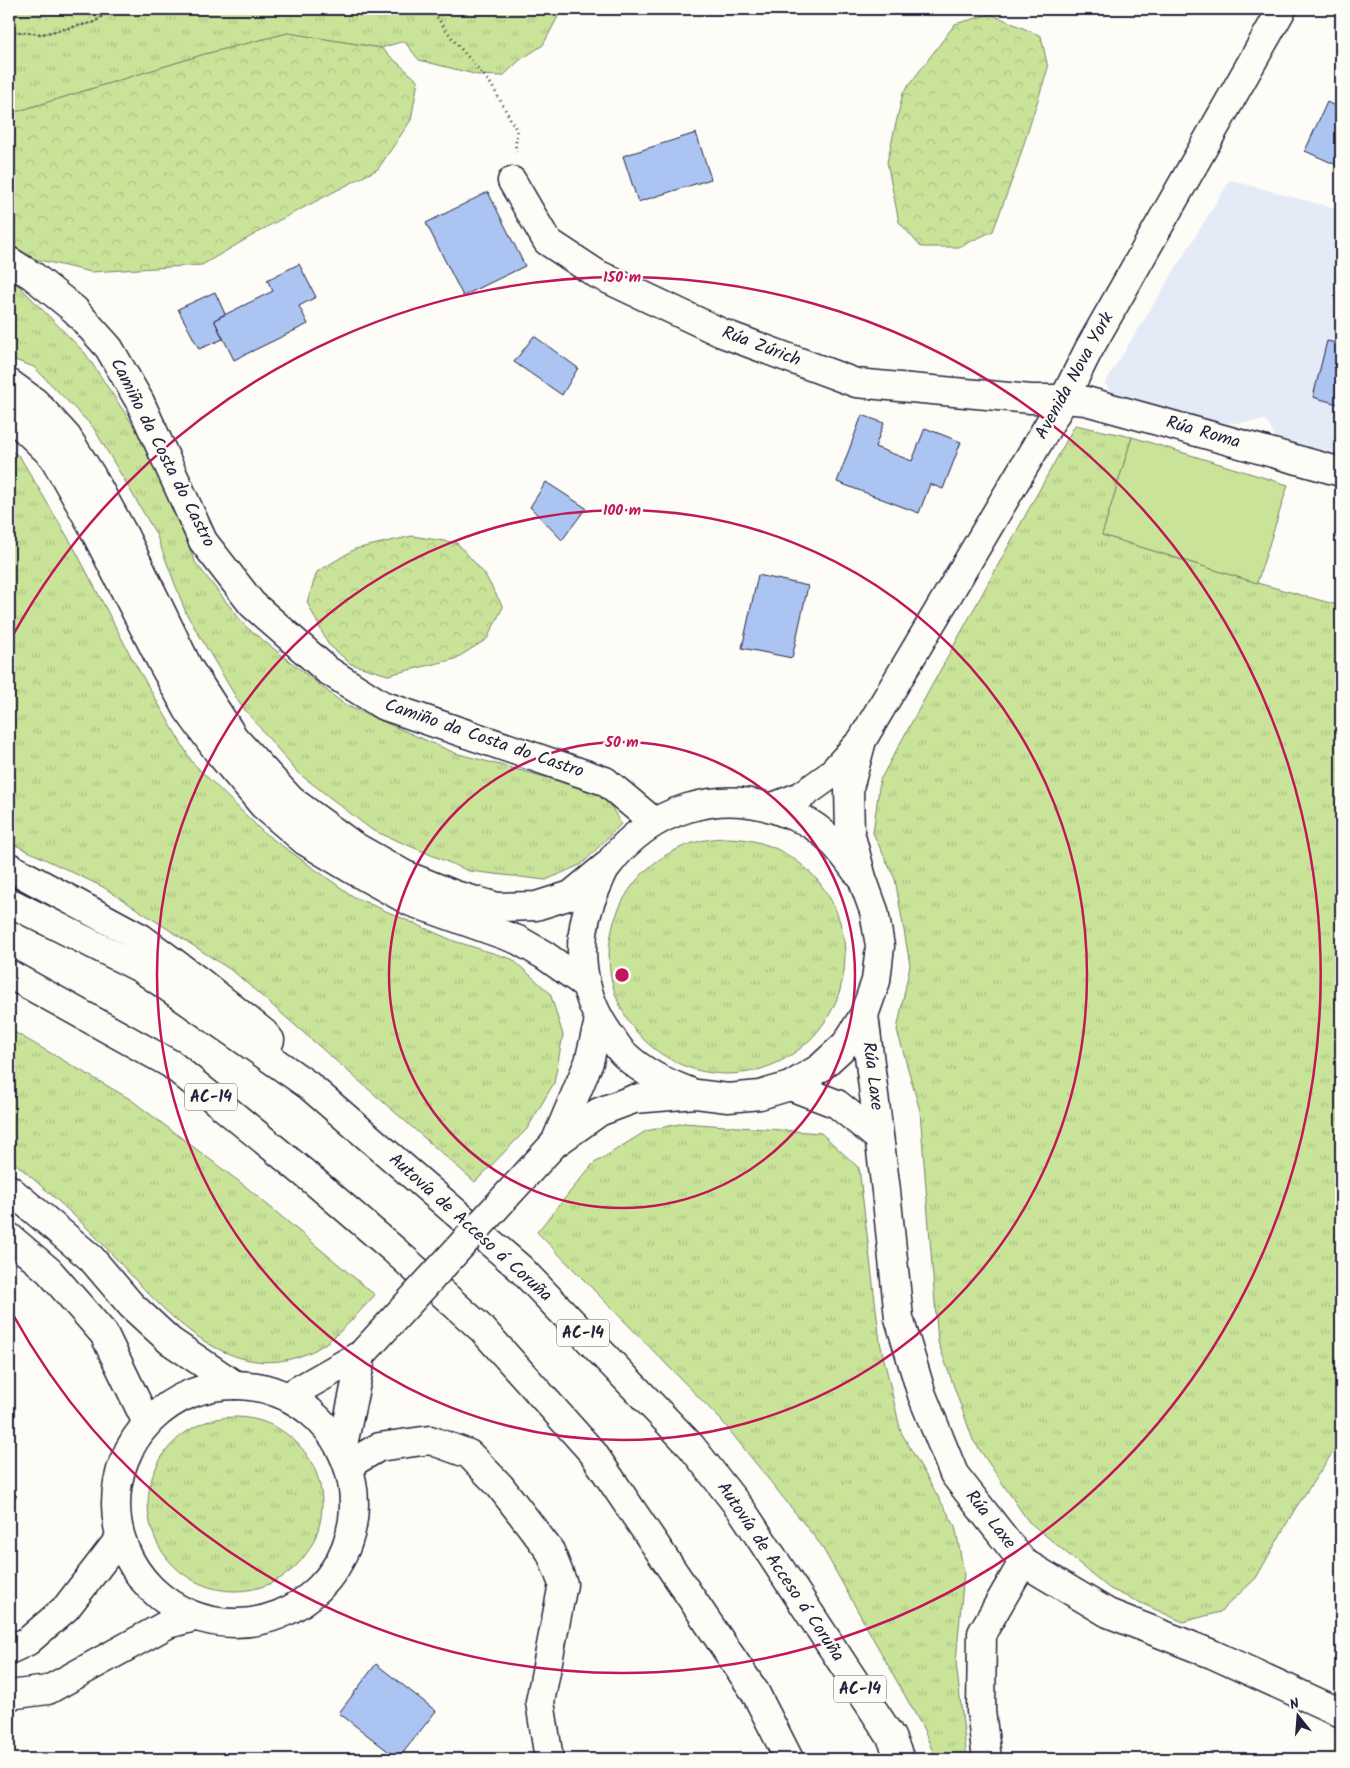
<svg xmlns="http://www.w3.org/2000/svg" width="1350" height="1768" viewBox="0 0 1350 1768" font-family="Kalam,sans-serif">
<style>
.built{fill:#e5ebf6}
.grass{fill:url(#grass-tufts);stroke:#76826a}
.forest{fill:url(#forest-crowns);stroke:#76826a}
.park{fill:#c9e399;stroke:#76826a}
.building{fill:#acc4f2;stroke:#22223b}
.lines{fill:none;stroke-linecap:round;stroke-linejoin:round}
.minor-casing{stroke:#22223b;stroke-width:31}
.major-casing{stroke:#22223b;stroke-width:31}
.highway-casing{stroke:#22223b;stroke-width:31}
.path{stroke:#22223b;stroke-width:3;stroke-dasharray:1 4;stroke-linecap:butt}
.minor{stroke:#fdfcf7;stroke-width:28}
.major{stroke:#fdfcf7;stroke-width:28}
.highway{stroke:#fdfcf7;stroke-width:28}
.major-bridge-casing{stroke:#22223b;stroke-width:31;stroke-linecap:butt}
.major-bridge{stroke:#fdfcf7;stroke-width:28}
.ring{fill:none;stroke:#c2185b;stroke-width:2.5}
.labels{text-anchor:middle;dominant-baseline:central;stroke-width:5;stroke-linejoin:round;paint-order:stroke}
.shield{fill:#fdfcf7;stroke:#646373;stroke-width:1}
.shield-label{font-size:16px;font-weight:bold;fill:#22223b}
.street-label{font-size:18px;fill:#22223b;stroke:#fdfcf7}
.centre{fill:#c2185b;stroke:#fdfcf7;stroke-width:2.5}
.ring-label{font-size:15px;text-anchor:middle;font-weight:bold;fill:#c2185b;stroke:#fdfcf7;stroke-width:5;stroke-linejoin:round;paint-order:stroke}
</style>
<defs>
<pattern id="grass-tufts" width="24" height="20" patternUnits="userSpaceOnUse" patternTransform="scale(1.25)"><rect width="24" height="20" fill="#c9e399"/><path d="M3 7l-1-3M5 7V3M7 7l1-3M15 17l-1-3M17 17v-4M19 17l1-3" fill="none" stroke="#acc285"/></pattern>
<pattern id="forest-crowns" width="20" height="18" patternUnits="userSpaceOnUse" patternTransform="scale(1.25)"><rect width="20" height="18" fill="#c9e399"/><path d="M2 6a3 3 0 1 1 6 0M12 15a3 3 0 1 1 6 0" fill="none" stroke="#acc285"/></pattern>
</defs>
<rect width="100%" height="100%" fill="#fdfcf7"/>
<filter id="ink" filterUnits="userSpaceOnUse"><feTurbulence type="fractalNoise" baseFrequency=".02" numOctaves="2"/><feDisplacementMap in="SourceGraphic" scale="10" xChannelSelector="R" yChannelSelector="G"/><feConvolveMatrix kernelMatrix="1 2 1 2 8 2 1 2 1" color-interpolation-filters="sRGB"/></filter>
<g filter="url(#ink)">
<polygon class="built" points="1230,180 1341,210 1341,458 1278,442 1266,420 1228,424 1114,396 1105,383"/>
<g class="grass">
<polygon points="110,9 562,9 543,45 520,60 503,76 478,75 419,60 404,41 381,48 288,33 205,54 9,114 9,31 42,34 95,22"/>
<polygon points="9,280 19,286 85,353 153,455 195,562 245,626 345,705 455,753 549,778 606,797 621,824 582,864 546,880 469,871 372,830 297,772 240,704 186,613 156,534 93,427 34,367 9,358"/>
<polygon points="1075,425 1132,437 1102,535 1257,583 1341,606 1341,1440 1295,1509 1256,1578 1220,1612 1183,1622 1110,1589 1028,1521 973,1440 938,1342 920,1111 897,1030 910,965 895,879 873,833 880,780"/>
<polygon points="9,449 20,457 73,546 133,660 192,762 264,833 354,897 454,941 512,959 550,993 563,1035 554,1083 527,1129 475,1182 234,972 103,887 9,842"/>
<circle cx="727" cy="956" r="118"/>
<path d="M9,1029L130,1099L245,1186L375,1295C355,1316 334,1343 306,1354C213,1392 142,1281 85,1226C61,1203 35,1180 9,1158Z"/>
<polygon points="684,1123 821,1133 859,1168 880,1342 901,1432 955,1526 964,1572 956,1662 967,1759 936,1759 923,1728 821,1545 722,1421 537,1232 593,1164 646,1131"/>
<circle cx="235" cy="1504" r="87"/>
</g>
<g class="forest">
<polygon points="9,9 110,9 95,22 42,34 9,31"/>
<polygon points="991,14 1041,36 1048,68 1015,172 993,231 959,247 921,247 899,222 887,162 903,93 955,24"/>
<polygon points="288,33 381,48 418,81 411,120 378,169 272,224 202,265 91,272 9,253 9,114 205,54"/>
<polygon points="412,536 457,543 484,573 503,607 487,639 455,659 388,675 351,664 328,644 307,602 317,572 355,549"/>
</g>
<polygon class="park" points="1132,437 1288,485 1257,583 1102,535"/>
<g class="building">
<polygon points="1327,102 1341,109 1341,167 1305,151"/>
<polygon points="696,133 711,179 638,202 623,156"/>
<polygon points="488,192 525,266 463,296 426,223"/>
<polygon points="299,264 316,297 299,306 308,324 234,360 214,320 273,291 267,280"/>
<polygon points="215,292 225,314 214,320 223,339 199,349 178,309"/>
<polygon points="534,336 578,368 562,395 514,362"/>
<polygon points="1327,341 1341,344 1341,405 1313,397"/>
<polygon points="862,415 884,423 875,447 912,461 925,428 961,442 943,489 930,484 919,513 837,482"/>
<polygon points="546,482 586,508 562,540 530,507"/>
<polygon points="758,575 808,586 792,658 742,648"/>
<polygon points="9,1488 17,1496 9,1505"/>
<polygon points="376,1664 436,1711 398,1759 339,1713"/>
</g>
<g class="lines">
<g class="minor-casing">
<g id="minor">
<polyline points="512,181 547,241 597,274 722,333 856,383 1031,399 1064,399 1086,401 1341,472"/>
<polyline points="9,261 33,276 75,310 109,348 140,402 203,541 252,604 327,670 382,705 605,781 654,822"/>
<polyline points="864,1015 886,1191 899,1318 922,1395 954,1474 1023,1562 1108,1613 1212,1654 1341,1713"/>
<polyline points="790,1086 837,1104 879,1138"/>
<polyline points="348,1465 379,1447 430,1440 469,1454 500,1486 550,1551 563,1584 540,1702 549,1759"/>
<polyline points="9,1650 28,1641 66,1608 120,1538"/>
<polyline points="9,1695 48,1690 168,1624 195,1617"/>
<polyline points="987,1759 981,1711 982,1633 1023,1562"/>
</g>
</g>
<g class="major-casing">
<g id="major">
<polyline points="773,807 801,796 829,776 862,740 1064,399 1089,349 1282,9"/>
<path d="M690,1092C665,1082 645,1074 625,1055C619,1050 615,1042 611,1037C578,992 573,936 597,886C600,880 602,872 607,866C649,809 722,785 788,814C795,817 803,819 809,823C829,835 843,853 856,871"/>
<polyline points="555,1143 589,1062 599,1020"/>
<polyline points="554,1144 599,1112 634,1099 696,1094 728,1098 760,1095 790,1086 820,1068 846,1044 864,1015 876,981 880,946 874,911 862,878 850,832 849,788 861,744"/>
<circle cx="235" cy="1504" r="119"/>
<polyline points="288,1396 362,1354"/>
<polyline points="342,1450 362,1354"/>
</g>
</g>
<g class="highway-casing">
<g id="highway">
<polyline points="9,383 35,402 67,437 91,475 124,535 188,667 234,738 291,800 354,846 405,875 455,895 497,907 536,906 571,895 605,867"/>
<polyline points="9,414 53,456 88,518 161,661 188,710 219,753 263,805 305,841 353,870 411,902 518,940 544,955 585,984"/>
<polyline points="9,867 141,938 204,985 264,1033 270,1040"/>
<polyline points="9,902 142,969 308,1085 520,1268 691,1446 743,1512 891,1737 900,1759"/>
<polyline points="9,974 171,1064 315,1182 393,1249 482,1329 593,1453 755,1692 789,1759"/>
<polyline points="9,1189 91,1258 131,1305 170,1341 235,1385"/>
<polyline points="9,1237 49,1271 104,1334 147,1423"/>
</g>
</g>
<g class="path">
<polyline points="431,9 455,42 491,84 517,131 515,152"/>
<polyline points="9,31 42,34 95,22 110,9"/>
</g>
<use href="#minor" class="minor"/>
<use href="#major" class="major"/>
<use href="#highway" class="highway"/>
<g class="major-bridge-casing">
<polyline id="major-bridge" points="362,1354 554,1144"/>
</g>
<use href="#major-bridge" class="major-bridge"/>
</g>
</g>
<g class="ring">
<circle cx="622" cy="975" r="233"/>
<circle cx="622" cy="975" r="465"/>
<path d="M12 637A698 698 0 1 1 12 1313"/>
</g>
<g class="labels">
<g class="shield">
<rect x="185" y="1083.5" width="52" height="27" rx="4"/>
<rect x="557" y="1319.5" width="52" height="27" rx="4"/>
<rect x="834" y="1675.5" width="52" height="27" rx="4"/>
</g>
<g class="shield-label">
<text x="211" y="1097">AC-14</text>
<text x="583" y="1333">AC-14</text>
<text x="860" y="1689">AC-14</text>
</g>
<g class="street-label">
<text transform="translate(761 347) rotate(21)">Rúa Zúrich</text>
<text transform="translate(1075 376) rotate(-61)">Avenida Nova York</text>
<text transform="translate(1203 433) rotate(16)">Rúa Roma</text>
<text transform="translate(162 453) rotate(63)">Camiño da Costa do Castro</text>
<text transform="translate(484 739) rotate(19)">Camiño da Costa do Castro</text>
<text transform="translate(872 1076) rotate(83)">Rúa Laxe</text>
<text transform="translate(470 1228) rotate(42)">Autovía de Acceso á Coruña</text>
<text transform="translate(990 1520) rotate(52)">Rúa Laxe</text>
<text transform="translate(780 1572) rotate(56)">Autovía de Acceso á Coruña</text>
</g>
</g>
<circle cx="622" cy="975" r="8" class="centre"/>
<g class="ring-label">
<text x="622" y="282">150 m</text>
<text x="622" y="515">100 m</text>
<text x="622" y="747">50 m</text>
</g>
<rect width="1350" height="1768" fill="none" stroke="#fdfcf7" stroke-width="30"/>
<rect x="15" y="15" width="1320" height="1738" fill="none" stroke="#22223b" stroke-width="2" filter="url(#ink)"/>
<g transform="translate(1298 1716) rotate(343)" stroke="#fdfcf7" stroke-width="4" paint-order="stroke">
<path d="M0-4L9 19L0 12L-9 19Z" fill="#22223b"/>
<text y="-8" font-size="14" font-weight="bold" text-anchor="middle" fill="#22223b">N</text>
</g>
</svg>
